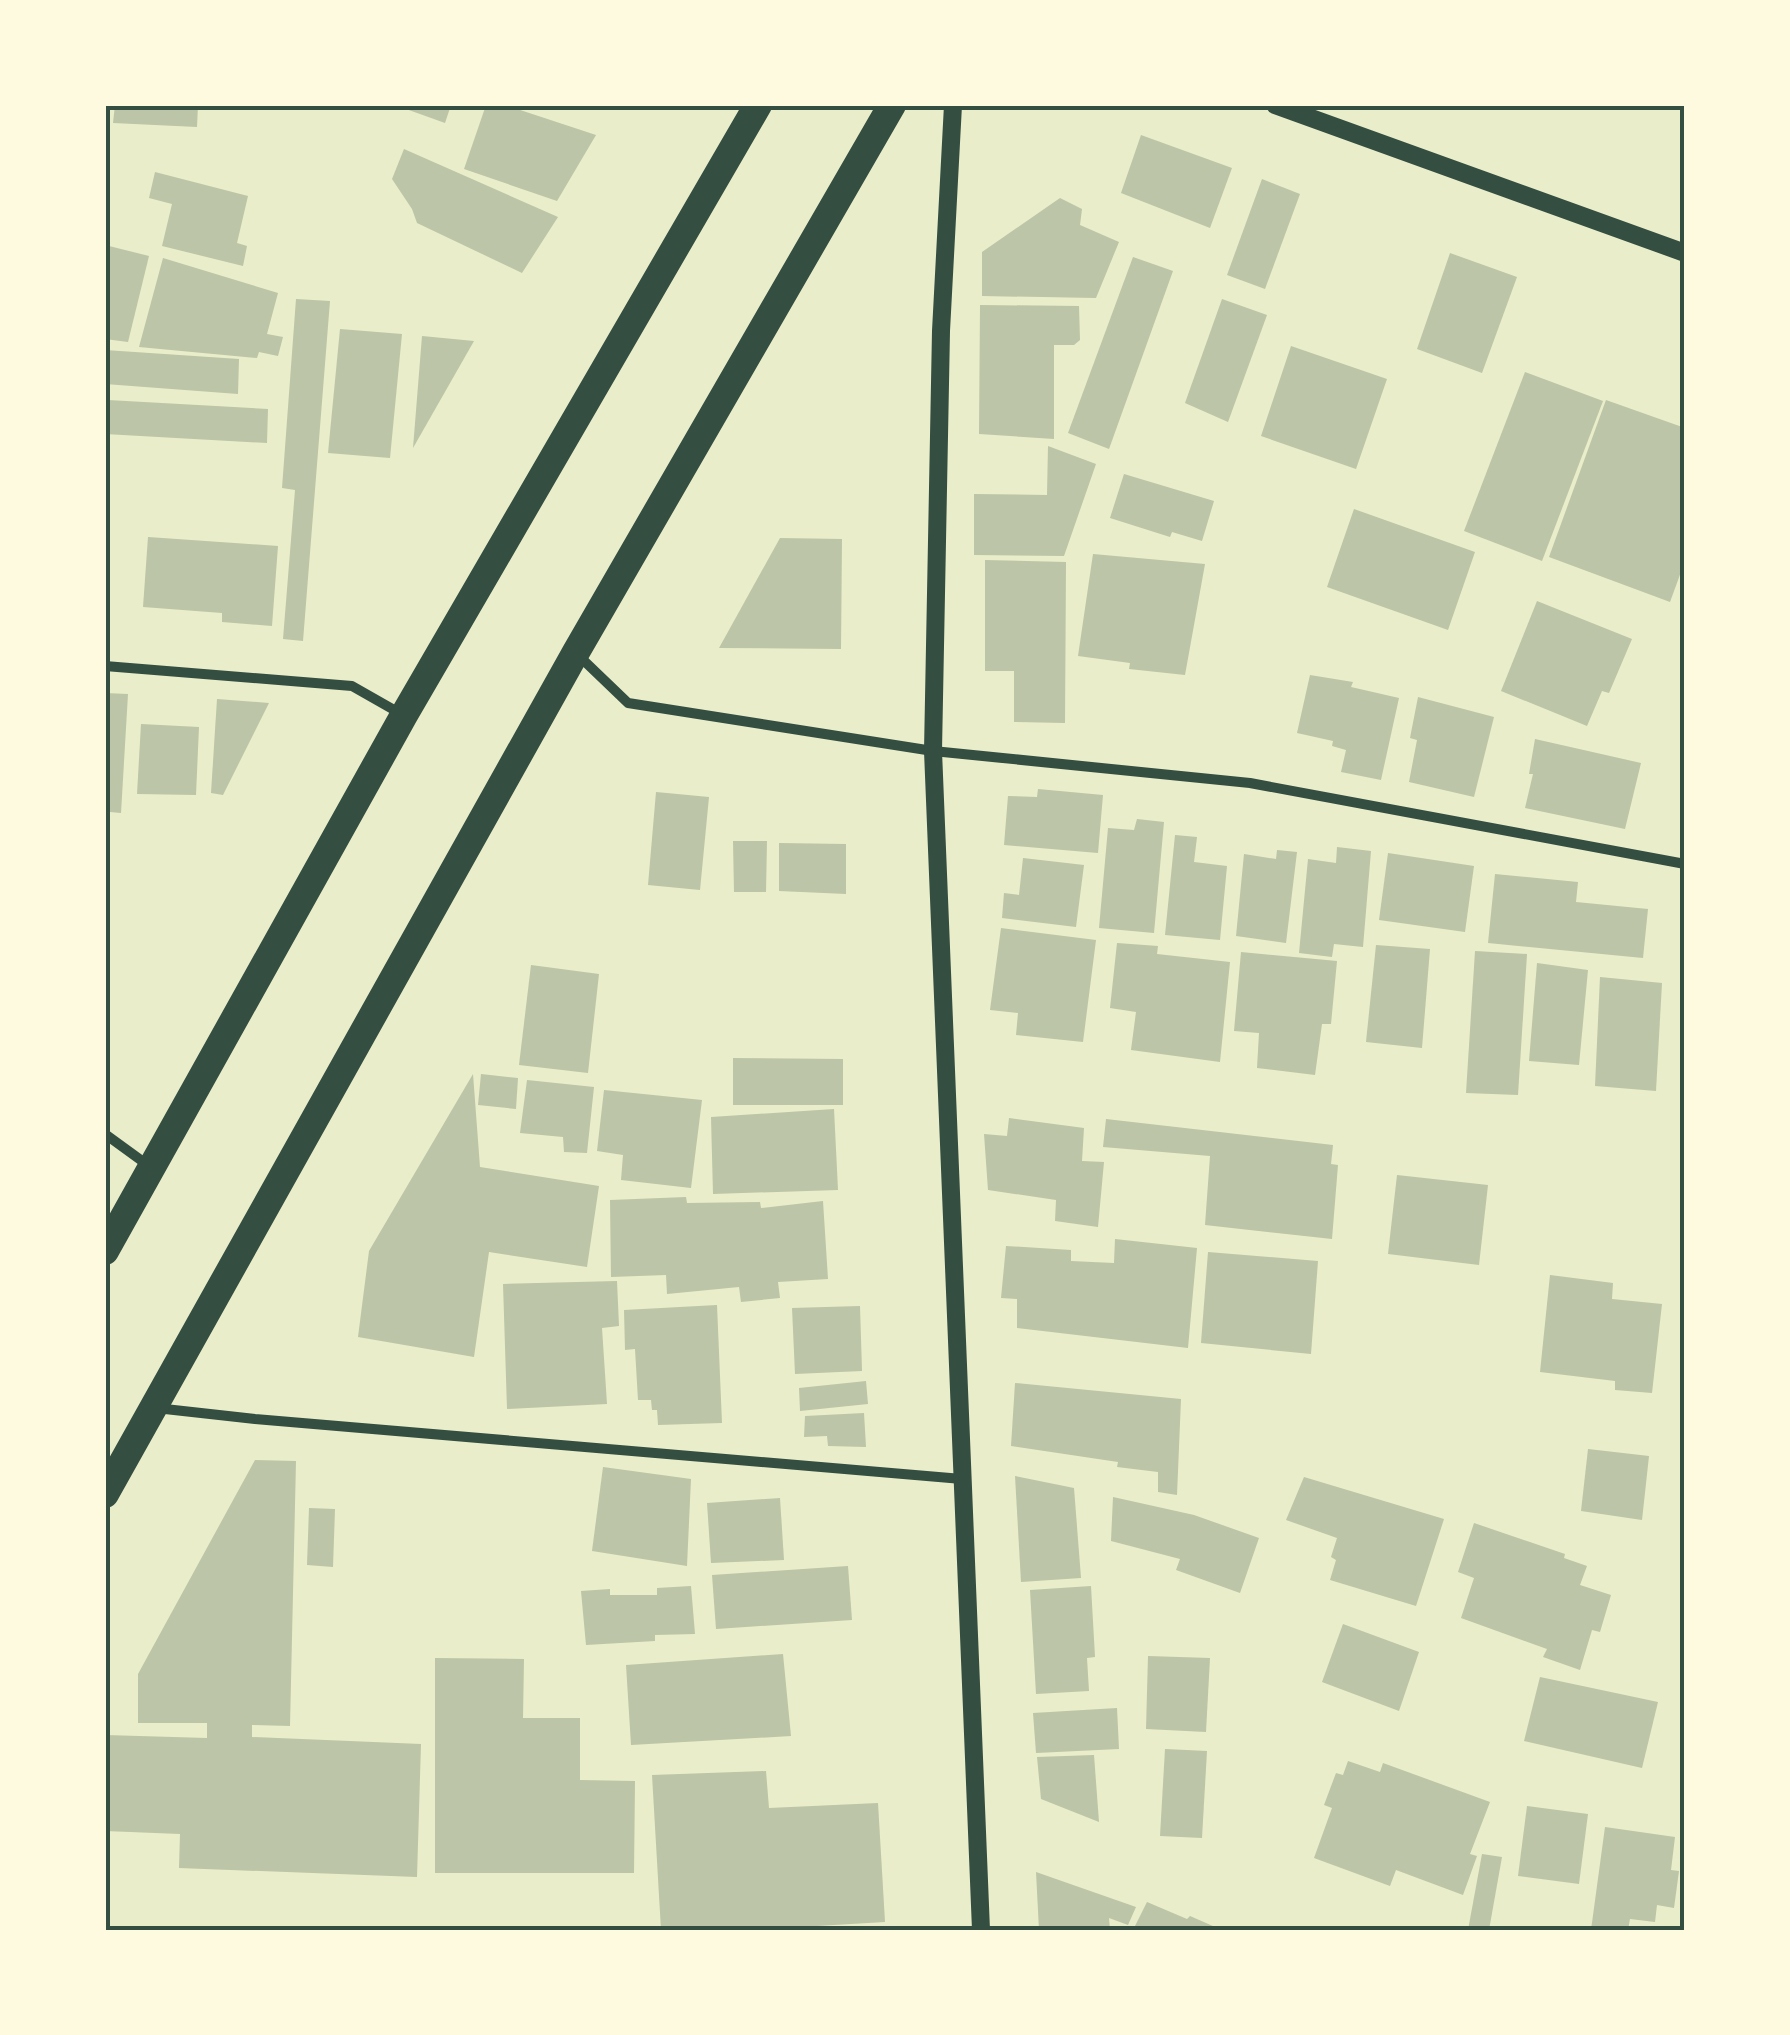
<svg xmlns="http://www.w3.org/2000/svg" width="1790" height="2035" viewBox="0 0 1790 2035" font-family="Mulish,sans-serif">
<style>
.building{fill:#bcc5a7}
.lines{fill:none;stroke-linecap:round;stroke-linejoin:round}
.minor{stroke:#344e41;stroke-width:10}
.tertiary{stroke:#344e41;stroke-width:18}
.trunk{stroke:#344e41;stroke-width:28}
.neatline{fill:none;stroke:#344e41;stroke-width:4}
</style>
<rect width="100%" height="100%" fill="#e9edc9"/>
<g class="building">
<polygon points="115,105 198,105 197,127 113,123"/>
<polygon points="407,105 451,105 445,123 406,109"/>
<polygon points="486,105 505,105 596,135 557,201 464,169"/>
<polygon points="1141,135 1232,168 1210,228 1121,193"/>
<polygon points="404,149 558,217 522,273 417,223 412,209 392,179"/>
<polygon points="155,172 248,196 237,243 247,246 243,266 162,246 172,204 149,198"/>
<polygon points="1262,179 1300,194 1265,289 1227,275"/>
<polygon points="1060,198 1082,209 1080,225 1119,242 1096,298 982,296 982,252"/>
<polygon points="105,245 149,256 128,342 105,339"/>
<polygon points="1450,253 1517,277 1482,373 1417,349"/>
<polygon points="1133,257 1173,271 1109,449 1068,433"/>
<polygon points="163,258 278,293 267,334 283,337 278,356 259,352 257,358 139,347"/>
<polygon points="296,299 330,301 303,641 283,639 295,490 282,488"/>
<polygon points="1222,299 1267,315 1228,422 1185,403"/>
<polygon points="980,305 1079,306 1080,340 1074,345 1054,345 1054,439 979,434"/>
<polygon points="340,329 402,334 390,458 328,453"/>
<polygon points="422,336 474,341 413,448"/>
<polygon points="1291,346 1387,379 1356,469 1261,436"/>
<polygon points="105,350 239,359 238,394 105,384"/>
<polygon points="1525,372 1603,401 1542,561 1464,531"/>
<polygon points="108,400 268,409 267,443 105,434"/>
<polygon points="1606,400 1685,428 1685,561 1670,602 1549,557"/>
<polygon points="1048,446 1096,464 1064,556 974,555 974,494 1047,495"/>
<polygon points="1124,474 1214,501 1202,541 1172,532 1170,537 1110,518"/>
<polygon points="1354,509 1475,552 1448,630 1327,587"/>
<polygon points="148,537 278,546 272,626 222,622 222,613 143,607"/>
<polygon points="780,538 842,539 841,649 719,648"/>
<polygon points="1093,554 1205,564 1185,675 1129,669 1130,663 1078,656"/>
<polygon points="985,560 1066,562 1065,723 1014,722 1014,671 985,671"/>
<polygon points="1537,601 1632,639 1609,693 1602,691 1587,726 1501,691"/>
<polygon points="1310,675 1353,682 1351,687 1399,698 1381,780 1341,772 1346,750 1332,746 1333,741 1297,733"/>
<polygon points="105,693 128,694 121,813 110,812 109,801 105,801"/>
<polygon points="1418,697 1494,717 1474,797 1409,782 1417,740 1410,738"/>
<polygon points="217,699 269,703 223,795 211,793"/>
<polygon points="141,724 199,727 196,795 137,794"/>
<polygon points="1535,739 1641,763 1625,829 1525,808 1533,774 1529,774"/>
<polygon points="1038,789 1103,795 1098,853 1004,845 1008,796 1037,797"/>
<polygon points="656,792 709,797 700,890 648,885"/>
<polygon points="1137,819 1164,822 1154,933 1099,928 1108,828 1134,830"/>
<polygon points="1175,835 1197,837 1194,862 1227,866 1220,940 1165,935"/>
<polygon points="733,841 767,841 766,892 734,892"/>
<polygon points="779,843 846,844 846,894 779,891"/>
<polygon points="1337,847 1371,851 1363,947 1334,944 1332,957 1299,953 1308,859 1336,863"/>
<polygon points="1277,850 1297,852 1286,943 1236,936 1244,854 1276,859"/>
<polygon points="1388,853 1474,866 1465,932 1379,920"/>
<polygon points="1023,858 1084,865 1076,927 1002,918 1004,893 1019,895"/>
<polygon points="1495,874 1578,882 1576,902 1648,909 1643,958 1488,943"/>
<polygon points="1001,928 1096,940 1083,1042 1016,1035 1018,1013 990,1010"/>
<polygon points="1117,943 1158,946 1157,954 1230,962 1220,1062 1131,1050 1136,1012 1110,1008"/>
<polygon points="1376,945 1430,949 1422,1048 1366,1042"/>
<polygon points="1475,951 1527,954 1518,1095 1466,1093"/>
<polygon points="1241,952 1337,961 1331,1024 1322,1024 1315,1075 1257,1068 1259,1033 1234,1031"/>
<polygon points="1537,963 1588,970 1579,1065 1529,1061"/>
<polygon points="531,965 599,974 588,1073 519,1065"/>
<polygon points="1600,977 1662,983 1656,1091 1595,1086"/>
<polygon points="733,1058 843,1059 843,1105 733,1105"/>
<polygon points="473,1074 480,1167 599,1186 587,1267 489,1252 474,1357 358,1337 369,1251"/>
<polygon points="481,1074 518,1078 516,1109 478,1105"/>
<polygon points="527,1080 594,1087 587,1153 564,1152 563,1137 520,1133"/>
<polygon points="604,1090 702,1100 691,1188 621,1180 623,1155 597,1151"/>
<polygon points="834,1109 838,1190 713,1194 711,1117"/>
<polygon points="1009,1118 1084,1128 1082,1161 1104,1162 1098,1227 1055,1221 1056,1200 988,1190 984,1134 1007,1136"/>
<polygon points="1106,1119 1333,1145 1331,1164 1338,1165 1332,1239 1205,1225 1210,1156 1103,1147"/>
<polygon points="1397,1175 1488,1185 1479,1265 1388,1254"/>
<polygon points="686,1197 687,1203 760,1202 761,1208 823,1201 828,1279 778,1282 780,1298 741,1302 739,1287 667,1294 666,1275 611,1277 610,1200"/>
<polygon points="1115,1239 1197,1248 1188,1348 1017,1328 1017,1299 1001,1298 1006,1246 1071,1250 1071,1261 1114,1263"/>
<polygon points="1208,1252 1318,1261 1311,1354 1201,1343"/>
<polygon points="1550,1275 1613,1283 1612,1299 1662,1304 1652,1393 1615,1390 1615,1381 1540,1372"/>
<polygon points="617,1281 619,1326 602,1328 607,1404 507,1409 503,1284"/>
<polygon points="717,1305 722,1423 658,1425 657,1410 652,1410 651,1400 638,1400 635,1349 625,1350 624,1310"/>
<polygon points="860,1306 862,1371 795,1374 792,1308"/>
<polygon points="866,1381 868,1404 800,1411 799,1388"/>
<polygon points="1015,1383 1181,1399 1177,1495 1158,1492 1158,1472 1117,1467 1118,1462 1011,1446"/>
<polygon points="864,1413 866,1447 828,1446 827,1436 804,1437 805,1416"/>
<polygon points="1588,1449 1649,1456 1642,1520 1581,1511"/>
<polygon points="255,1460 296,1461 290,1726 252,1725 252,1737 421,1744 417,1877 179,1868 180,1834 105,1831 105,1735 207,1738 207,1723 138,1723 138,1674"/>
<polygon points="603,1467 691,1479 687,1566 592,1551"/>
<polygon points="1015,1476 1074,1488 1081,1578 1021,1582"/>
<polygon points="1304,1477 1444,1519 1416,1606 1330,1580 1336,1560 1331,1557 1337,1538 1286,1520"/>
<polygon points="1113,1497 1194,1515 1259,1538 1240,1593 1176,1570 1180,1559 1111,1541"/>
<polygon points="780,1498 784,1560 711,1563 707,1503"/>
<polygon points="309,1508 335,1509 333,1567 307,1565"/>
<polygon points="1474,1523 1565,1554 1564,1558 1587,1566 1580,1585 1611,1595 1600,1632 1592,1630 1580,1670 1543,1657 1547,1649 1461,1618 1474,1578 1458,1572"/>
<polygon points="848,1566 852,1620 716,1629 712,1575"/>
<polygon points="691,1586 695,1634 655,1635 655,1641 586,1645 581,1591 610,1589 610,1595 657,1595 657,1588"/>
<polygon points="1091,1586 1095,1657 1087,1658 1089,1691 1036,1694 1030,1590"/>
<polygon points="1343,1624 1419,1652 1399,1711 1322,1682"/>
<polygon points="783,1654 791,1736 631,1745 626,1665"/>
<polygon points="1148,1656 1210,1658 1206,1732 1146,1729"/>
<polygon points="435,1658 524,1659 523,1718 580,1718 580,1780 635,1781 634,1873 435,1873"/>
<polygon points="1540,1677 1658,1702 1642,1768 1524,1741"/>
<polygon points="1117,1708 1119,1749 1036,1753 1033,1713"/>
<polygon points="1165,1749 1207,1751 1202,1838 1160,1836"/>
<polygon points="1094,1755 1099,1822 1041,1799 1037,1757"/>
<polygon points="1348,1761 1380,1772 1383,1763 1490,1802 1470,1854 1477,1856 1463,1895 1396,1870 1390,1886 1314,1858 1332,1808 1324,1805 1336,1773 1343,1775"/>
<polygon points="766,1771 769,1808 878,1803 885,1922 748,1930 661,1930 652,1775"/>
<polygon points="1527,1806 1588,1814 1579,1884 1518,1876"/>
<polygon points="1605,1827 1675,1837 1671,1870 1679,1871 1674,1908 1657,1905 1655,1922 1630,1919 1628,1930 1591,1930"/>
<polygon points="1482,1854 1502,1857 1489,1930 1468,1930"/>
<polygon points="1036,1872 1136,1907 1128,1925 1109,1918 1110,1930 1039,1930"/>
<polygon points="1147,1902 1187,1919 1190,1916 1222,1930 1133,1930"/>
</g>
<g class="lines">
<g class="minor">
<polyline points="578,655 628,703 933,751 1250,783 1685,864"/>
<polyline points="105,666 352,686 403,715"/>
<polyline points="105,1134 149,1166"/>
<polyline points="156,1408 255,1419 962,1479"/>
</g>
<g class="tertiary">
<polyline points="953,105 941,331 933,751 981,1930"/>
<polyline points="1275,105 1685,253"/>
</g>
<g class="trunk">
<polyline points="105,1251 404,715 758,105"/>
<polyline points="105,1494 576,652 892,105"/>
</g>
</g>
<rect width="1790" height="2035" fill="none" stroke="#fefae0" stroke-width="215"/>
<rect x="108" y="108" width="1574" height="1820" class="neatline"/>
</svg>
